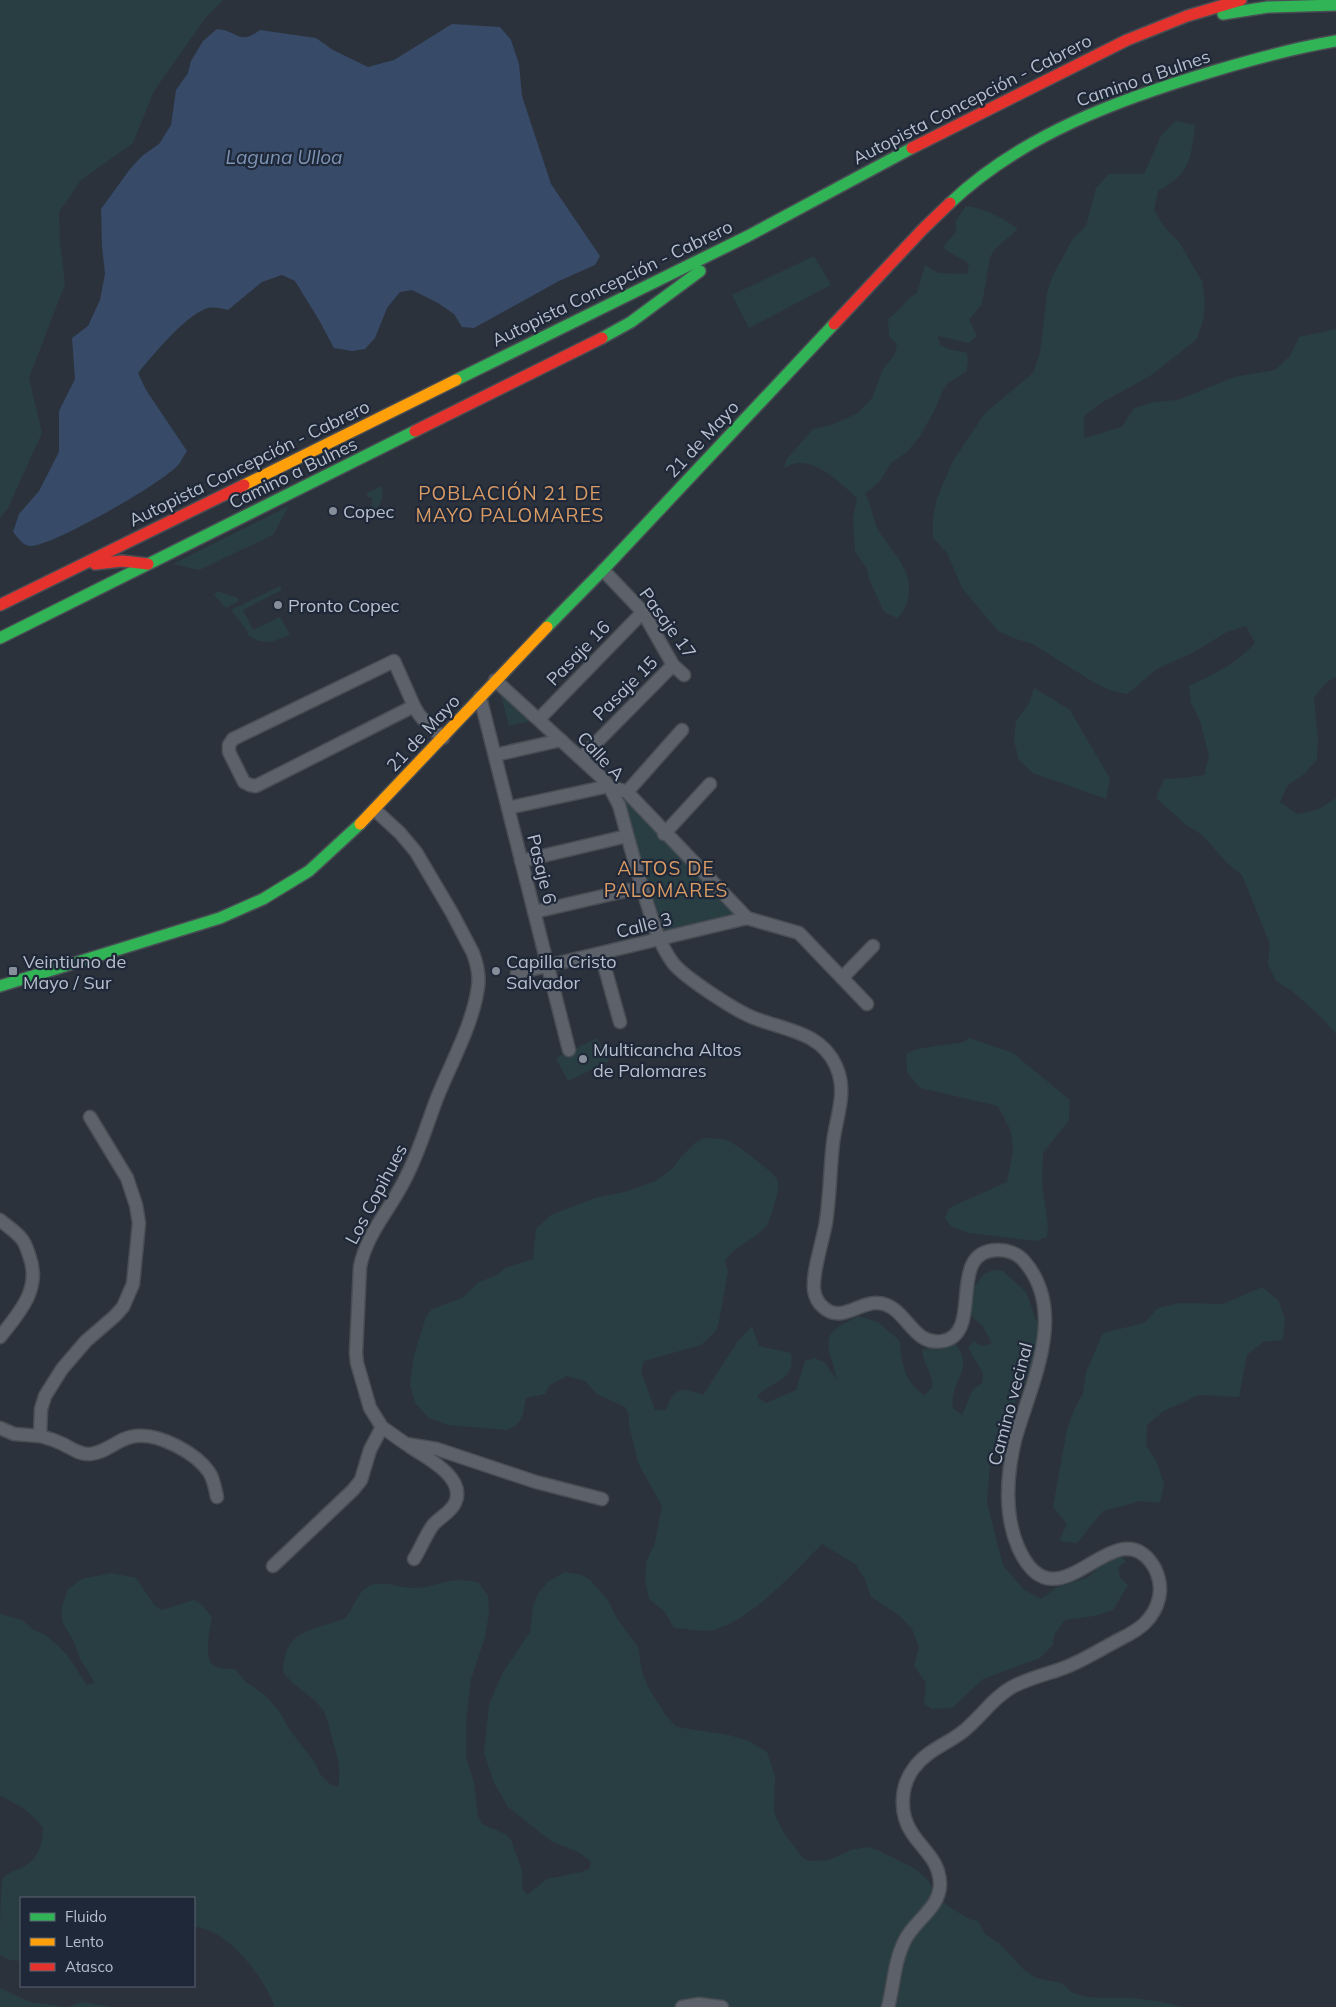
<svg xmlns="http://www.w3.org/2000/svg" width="1336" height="2007" viewBox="0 0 1336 2007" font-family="Mulish,sans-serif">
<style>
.green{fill:#293e43}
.water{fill:#374a67}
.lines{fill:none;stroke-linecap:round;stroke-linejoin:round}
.street-casing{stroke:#494d54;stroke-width:15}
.fast-casing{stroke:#494d54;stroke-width:14}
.slow-casing{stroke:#494d54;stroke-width:14}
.jam-casing{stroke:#494d54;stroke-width:14}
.street{stroke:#5d616a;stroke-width:12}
.fast{stroke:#30b455;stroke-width:11}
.slow{stroke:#ff9f0a;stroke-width:11}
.jam{stroke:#e5322d;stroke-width:11}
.poi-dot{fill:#868e9a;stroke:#1f2838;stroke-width:2}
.labels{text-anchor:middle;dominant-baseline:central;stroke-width:4.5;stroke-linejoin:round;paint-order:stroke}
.street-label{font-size:18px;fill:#b7bfcc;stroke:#1f2838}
.poi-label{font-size:18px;fill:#b7bfcc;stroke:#1f2838;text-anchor:start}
.water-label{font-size:19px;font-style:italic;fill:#7d94b5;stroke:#1f2838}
.neighbourhood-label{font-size:19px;letter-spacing:1px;fill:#da9b64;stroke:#1f2838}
</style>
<rect width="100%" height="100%" fill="#2c323c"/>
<g class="green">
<polygon points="0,0 223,0 206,17 154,91 133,143 81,180 59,212 60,242 65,284 29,378 42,433 8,508 0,518"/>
<path d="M1175,121L1195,125C1191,160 1190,173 1158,191L1154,210L1165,228L1179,242L1202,281L1205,302L1203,321L1196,340L1150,376L1101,403L1084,416V438L1122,427L1134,408L1155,402L1178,400L1234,377L1275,370L1290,356L1299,337L1336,329V677L1327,682L1314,697L1318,740L1317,760L1303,775L1288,785L1280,802L1297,814L1317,810L1336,798V1034L1321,1017L1292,991L1276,981L1268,964L1270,944L1242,875L1228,864L1202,835L1185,824L1156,798L1164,779L1183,778L1204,775L1209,756L1200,721L1191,703L1189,686C1214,674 1236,664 1255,643L1246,626L1227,632L1194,652L1157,669L1127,694L1109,690L1093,682L1033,644L1016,639L998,631L962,588L947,553L933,538V518L937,498L953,461L985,413L1033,373L1040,353L1047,293L1053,275L1072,240L1086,226L1096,188L1109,174H1144L1161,136Z"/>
<path d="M966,206C984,208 1003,218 1018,229L995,249L990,257L982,304L969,320L977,336L969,343L938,336L940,345L948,349L967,353L968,363L966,372L948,383L943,390L935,409L920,436L907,452L891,463L880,481L865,494C872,505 872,518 878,530C887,544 899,557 906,572C912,587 909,609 897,618L884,612L869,579L867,569L855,551L853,519L857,498C839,482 810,451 784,468L787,459L813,429L832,425L858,413L872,398L883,369L895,354L897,344L889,336L888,319C899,312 905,300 917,293L925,265L938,273L967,274L969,264C960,257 951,255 943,247L956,232V221Z"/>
<polygon points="814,256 831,285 749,328 732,295"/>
<path d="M382,486C384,497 381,507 371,513L372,497H367V493Z"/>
<polygon points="289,506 273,535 199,570 173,564"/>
<polygon points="280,586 282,590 243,610 253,630 280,617 290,635 271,642 259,641 247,635 248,632 231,610"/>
<polygon points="218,591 238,598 239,601 226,608 214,595"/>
<polygon points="1034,688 1070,710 1110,779 1106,799 1033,773 1019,760 1014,741 1016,721 1029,703"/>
<polygon points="501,696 530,721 509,726"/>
<polygon points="604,783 618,791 741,917 655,936"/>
<polygon points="597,1038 609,1061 568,1081 556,1058"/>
<polygon points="969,1038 1013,1053 1070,1100 1069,1120 1043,1153 1042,1183 1048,1226 1047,1237 1036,1241 969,1233 951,1226 945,1218 949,1208 1007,1182 1013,1152 1011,1131 998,1106 920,1088 907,1072 906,1054 916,1049 964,1042"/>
<path d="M704,1138C710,1139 720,1138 727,1140C736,1144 775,1173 778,1181C780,1190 771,1218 766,1226C755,1240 735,1245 725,1261L728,1272L719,1321L716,1331L701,1345L644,1361L641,1371L655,1410H666C674,1386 682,1387 703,1395L738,1341L752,1326L759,1346L791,1353C796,1383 772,1379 757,1397L766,1403L796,1390L805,1361L815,1358L825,1363L836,1379C836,1366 823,1346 831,1334C836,1326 850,1321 858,1316L878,1322L900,1341C901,1363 905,1382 924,1395L932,1388C934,1374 923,1364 922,1350L952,1340C979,1368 948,1381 953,1408L962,1415L973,1389L982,1383L983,1373L968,1348L974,1341L982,1346L992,1343L982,1325L975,1320L969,1311L972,1290L984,1274L993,1270L1003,1271L1026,1292L1040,1331L1034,1363L1005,1424L990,1463L987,1502L1003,1565L1023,1589L1041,1599L1057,1587L1087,1578L1111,1557L1120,1554L1126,1562L1118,1567L1120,1578L1128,1585L1113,1610L1094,1616L1065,1620L1054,1635L1053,1645L1040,1658L983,1679L952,1708L932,1709L924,1704L926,1683L914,1666L919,1647L912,1629L900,1616L871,1597L865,1579L855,1564L822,1544C795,1571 751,1621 713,1630C702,1633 686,1628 674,1628L664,1611L649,1599L645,1580L647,1560L655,1543L662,1506L638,1463L629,1425V1415L625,1407L597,1394L585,1381L567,1376L550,1385L545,1394L526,1398C523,1413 524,1425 506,1430L448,1425L429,1418L415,1403L410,1384L414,1355L426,1317L432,1309L462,1298L479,1282L497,1275L505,1268L533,1259L536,1229L551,1215L595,1198L625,1192L656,1181L674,1167L680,1158L695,1143Z"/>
<polygon points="1262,1287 1278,1300 1285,1319 1283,1340 1263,1342 1247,1355 1239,1397 1199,1395 1164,1411 1147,1425 1146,1445 1157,1463 1164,1484 1160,1503 1141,1501 1103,1511 1077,1543 1059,1541 1067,1524 1053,1507 1067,1429 1074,1410 1083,1393 1086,1372 1103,1333 1144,1323 1158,1308 1180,1303 1223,1304"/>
<path d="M565,1572L582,1575L590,1580L607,1599L618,1620L638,1647L642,1672L648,1687L666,1716L677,1727L729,1735L749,1741L767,1752L775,1776L774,1809L776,1817L784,1833L803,1858L809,1861L829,1860L851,1850L867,1847L875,1849L914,1868L928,1880L937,1896L949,1907L969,1919L978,1921L985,1934L1000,1944L1023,1969L1036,1978L1061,1983L1073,1993L1082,1996L1098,1998H1133L1163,2002L1182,2007H275C265,1978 227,1928 194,1927V1898H21V1961L10,1960L0,1955C0,1942 0,1886 3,1878C8,1872 17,1870 23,1867C39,1859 42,1844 43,1828C31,1812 18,1804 0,1796V1614L22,1620L34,1630L44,1634L56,1644L67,1655L87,1685L95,1683L80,1659L74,1642L62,1621V1606L68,1589L82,1579L111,1573L136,1578L155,1606L162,1610L194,1600L201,1604L212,1617C210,1627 204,1657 212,1664C217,1669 228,1669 235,1669L246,1682L265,1695L281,1714L289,1729L316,1764L319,1773L331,1785L338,1787C343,1765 333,1744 328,1723C326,1718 326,1713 322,1709C312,1694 294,1688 283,1672C285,1638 297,1634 328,1624C334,1622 341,1621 346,1617C355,1607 356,1593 369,1586C381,1580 398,1587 411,1588C436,1589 451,1574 479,1583L488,1596L489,1613L485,1637L471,1679L466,1722V1758L474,1782L478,1816L482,1824L505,1834L511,1840L522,1871V1888L527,1895L547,1879L581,1872L589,1869L591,1862L580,1853L551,1841L508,1807L494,1783L484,1753L489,1705L502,1674L530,1632L533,1606L539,1592L549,1581Z"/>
<polygon points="0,1988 30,2002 66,2007 0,2007"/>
<polygon points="83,2002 107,2006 109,2007 68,2007"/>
</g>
<path class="water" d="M452,24L500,27L511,40L519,64L522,96L551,184L600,256L595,265L559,281L474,328L462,327L454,314L438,303L412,290L400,292L387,308L375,338L365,349L352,351L334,348L319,320L295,281L282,275L262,282L228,310C220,308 212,306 205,309C181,320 155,353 138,373L146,390L187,451C184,455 182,460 179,464C165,482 52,546 31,546C23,546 18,538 13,532L19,514L39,491L59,452V411L75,379L72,338L88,326L100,300L105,274L102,246L101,209L130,169L142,156L159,144L171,125L176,90L188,73L191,61L203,41L217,29C239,31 239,46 260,30L316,38L333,50L368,67L394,60Z"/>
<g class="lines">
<g class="street-casing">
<g id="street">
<polyline points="603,570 643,612 673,665 684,675"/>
<path d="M495,680L601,777L609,786L619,805C628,837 636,869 646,900C653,922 659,944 673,963C685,978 736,1011 754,1018C785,1030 821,1032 836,1066C848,1092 836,1117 833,1143C830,1169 830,1196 826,1222C823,1241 812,1272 814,1290C815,1296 818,1303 823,1307C841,1324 860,1301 878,1303C907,1305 911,1347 943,1341C985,1333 945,1250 998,1250C1008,1250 1018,1254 1024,1261C1069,1313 1030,1385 1015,1440C1007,1474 1004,1514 1018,1547C1056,1633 1111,1512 1150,1561C1158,1571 1162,1585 1159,1598C1157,1607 1152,1616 1145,1623C1135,1633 1123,1637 1111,1644C1094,1653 1077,1664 1058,1670C1043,1675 1027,1679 1012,1687C991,1699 980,1719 961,1733C945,1745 926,1751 914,1768C900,1786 899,1814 912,1833C923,1850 939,1860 940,1883C941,1907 915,1920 905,1940C894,1961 894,1985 888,2007"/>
<polyline points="480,697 569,1050"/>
<path d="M414,706L256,786L250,785L244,782L229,752V745L233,739L394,661L414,706C420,719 432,728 443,738"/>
<polyline points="539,719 643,612"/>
<polyline points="495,755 561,740"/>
<polyline points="581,758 673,665"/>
<polyline points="609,786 627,792 747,918"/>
<polyline points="627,792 682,730"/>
<polyline points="508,808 609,786"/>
<path d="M375,810L400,833L416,852L452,913L473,953C477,964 480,975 478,987C473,1024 451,1063 437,1098C426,1127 418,1156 403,1183C388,1212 366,1235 360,1267L356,1353L357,1363L370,1408L382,1427L406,1444L437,1449L536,1482L602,1499"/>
<polyline points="664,834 710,784"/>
<polyline points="521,861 627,836"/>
<polyline points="534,912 642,887"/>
<polyline points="601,954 620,1022"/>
<polyline points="517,973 747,918 799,933 867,1004"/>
<polyline points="842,978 873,946"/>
<path d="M90,1117L127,1178L136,1205L139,1223L133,1284L123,1307L115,1316L86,1341L62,1369L45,1396L41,1409L40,1436C46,1438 52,1439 58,1442C69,1446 78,1455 90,1454C107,1453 119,1437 136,1436C159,1433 196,1453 209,1472C214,1479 215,1489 217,1497"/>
<path d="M0,1220C7,1226 15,1231 21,1238C25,1242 27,1249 29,1255C42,1288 20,1312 0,1337"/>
<polyline points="0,1428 14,1434 40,1436"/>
<path d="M410,1447C426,1457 467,1478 455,1503C451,1512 439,1518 433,1525C425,1536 421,1548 414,1559"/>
<polyline points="273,1566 353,1490 361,1480 370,1450 382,1427"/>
<polyline points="682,2007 699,2004 722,2007"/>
</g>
</g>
<g class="fast-casing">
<g id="fast">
<polyline points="1223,14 1268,7 1336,5"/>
<path d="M950,203C1023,134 1120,99 1214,71C1254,59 1295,48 1336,41"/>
<polyline points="602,338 631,322 700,271"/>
<polyline points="456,380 748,236 912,148"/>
<polyline points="547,627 603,570 834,324"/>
<polyline points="0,638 415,431"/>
<polyline points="0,986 220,918 263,899 309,871 360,824"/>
</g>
</g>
<g class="slow-casing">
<g id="slow">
<polyline points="244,485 456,380"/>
<polyline points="360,824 547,627"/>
</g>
</g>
<g class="jam-casing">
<g id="jam">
<polyline points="912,148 1127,40 1187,16 1241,0"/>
<polyline points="834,324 923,229 950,203"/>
<polyline points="415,431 602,338"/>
<polyline points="95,564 122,561 148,564"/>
<polyline points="0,605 244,485"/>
</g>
</g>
<use href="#street" class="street"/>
<use href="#fast" class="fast"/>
<use href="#slow" class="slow"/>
<use href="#jam" class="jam"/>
</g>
<g class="poi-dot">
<circle cx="333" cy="511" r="5"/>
<circle cx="278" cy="605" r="5"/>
<rect x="8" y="966" width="10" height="10" rx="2.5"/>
<circle cx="496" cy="971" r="5"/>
<circle cx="583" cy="1059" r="5"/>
</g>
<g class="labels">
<g class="street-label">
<text transform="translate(1143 78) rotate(-19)">Camino a Bulnes</text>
<text transform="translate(972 99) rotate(-27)">Autopista Concepción - Cabrero</text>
<text transform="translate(612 283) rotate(-26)">Autopista Concepción - Cabrero</text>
<text transform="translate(702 439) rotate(-47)">21 de Mayo</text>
<text transform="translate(249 463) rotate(-26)">Autopista Concepción - Cabrero</text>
<text transform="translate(293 473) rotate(-26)">Camino a Bulnes</text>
<text transform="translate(668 623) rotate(54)">Pasaje 17</text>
<text transform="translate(578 653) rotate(-46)">Pasaje 16</text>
<text transform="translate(625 688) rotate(-45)">Pasaje 15</text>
<text transform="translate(423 733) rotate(-47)">21 de Mayo</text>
<text transform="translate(601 756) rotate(47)">Calle A</text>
<text transform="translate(542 869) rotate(76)">Pasaje 6</text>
<text transform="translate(644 925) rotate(-14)">Calle 3</text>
<text transform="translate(376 1194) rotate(-62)">Los Copihues</text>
<text transform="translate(1010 1404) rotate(-75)">Camino vecinal</text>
</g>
<g class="poi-label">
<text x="343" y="511">Copec</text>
<text x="288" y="605">Pronto Copec</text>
<text x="23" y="961">Veintiuno de<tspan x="23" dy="21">Mayo / Sur</tspan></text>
<text x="506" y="961">Capilla Cristo<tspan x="506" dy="21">Salvador</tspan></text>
<text x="593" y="1049">Multicancha Altos<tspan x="593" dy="21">de Palomares</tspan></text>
</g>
<g class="water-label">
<text x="284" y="157">Laguna Ulloa</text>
</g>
<g class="neighbourhood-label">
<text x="510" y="493">POBLACIÓN 21 DE<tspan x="510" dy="22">MAYO PALOMARES</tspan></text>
<text x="666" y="868">ALTOS DE<tspan x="666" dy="22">PALOMARES</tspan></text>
</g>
</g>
<rect x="20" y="1897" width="175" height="90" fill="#1f2838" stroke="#5c6473"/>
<rect x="30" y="1913" width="25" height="8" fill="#30b455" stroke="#5c6473"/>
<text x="65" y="1922" font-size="15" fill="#b7bfcc">Fluido</text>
<rect x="30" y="1938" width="25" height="8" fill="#ff9f0a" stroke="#5c6473"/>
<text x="65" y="1947" font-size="15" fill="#b7bfcc">Lento</text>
<rect x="30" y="1963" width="25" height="8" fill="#e5322d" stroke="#5c6473"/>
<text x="65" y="1972" font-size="15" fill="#b7bfcc">Atasco</text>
</svg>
